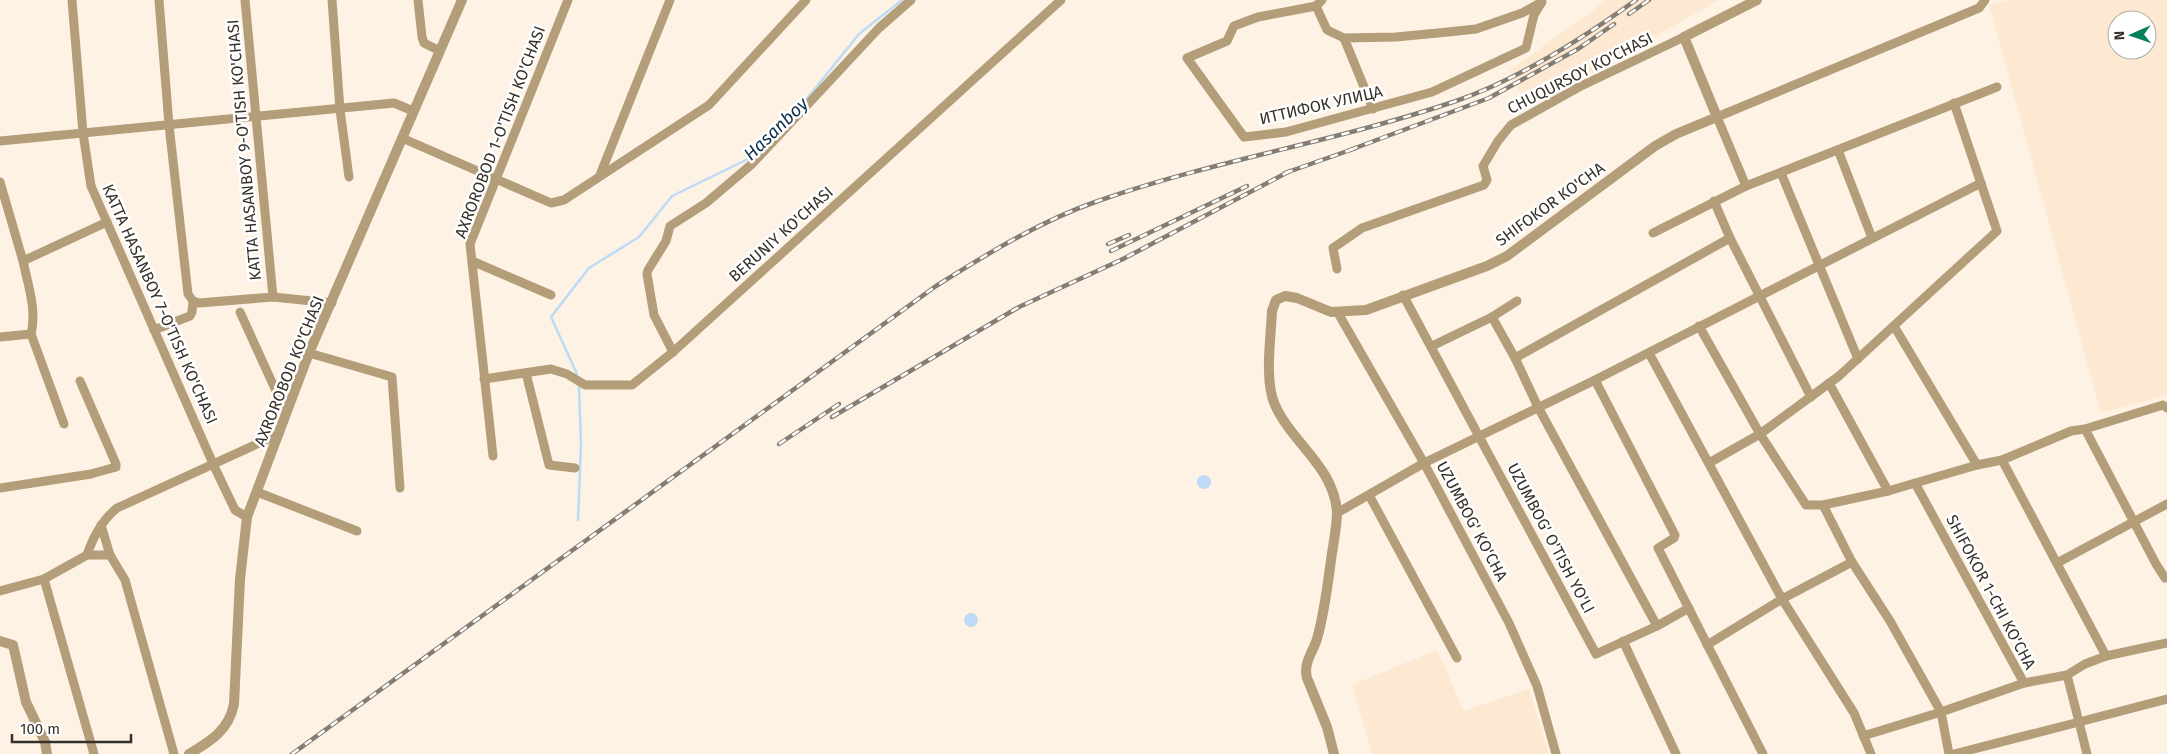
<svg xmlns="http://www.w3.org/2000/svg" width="2167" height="754" viewBox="0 0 2167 754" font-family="'Fira Sans',sans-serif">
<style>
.built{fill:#fde9d2;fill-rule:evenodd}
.water{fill:#bddbf6}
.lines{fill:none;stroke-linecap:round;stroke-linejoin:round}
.stream{stroke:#bddbf6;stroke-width:2.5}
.minor{stroke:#b49d79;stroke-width:9}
.tertiary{stroke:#b49d79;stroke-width:10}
.rail-casing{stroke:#847d73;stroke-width:4.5}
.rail{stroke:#fff;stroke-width:2.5;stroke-dasharray:8;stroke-linecap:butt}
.labels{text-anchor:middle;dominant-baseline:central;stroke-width:5;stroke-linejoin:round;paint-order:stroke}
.street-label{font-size:16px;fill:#353029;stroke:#fff}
.water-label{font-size:18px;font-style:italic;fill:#0c2d48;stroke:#fff}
</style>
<rect width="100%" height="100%" fill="#fdf2e4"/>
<g class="built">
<polygon points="1607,0 1719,0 1527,109 1510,70"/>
<path d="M2008,0H2167V395L2101,413L1989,5ZM2117,20H2147V50H2117Z"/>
<polygon points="1437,650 1464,711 1529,689 1549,754 1372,754 1352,685"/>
</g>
<g class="water">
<circle cx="1204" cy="482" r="7"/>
<circle cx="971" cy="620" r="7"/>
</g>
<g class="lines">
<g class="stream">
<polyline points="805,101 859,34 902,0"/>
<polyline points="577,374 551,317 589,268 639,237 672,196 746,160 772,136"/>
<polyline points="578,520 581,444 579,387"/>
</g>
<g class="minor">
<polyline points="72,0 83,133 91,186 214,466 235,510 247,517"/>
<polyline points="159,0 169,125 188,294 193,301 199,303 273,297 332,303"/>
<polyline points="245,0 273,297"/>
<polyline points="332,0 340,110 349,177"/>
<polyline points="418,0 422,37 424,43 440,51"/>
<polyline points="1322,0 1316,6 1258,17 1234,26 1227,41 1187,58 1244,137 1286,132 1432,92 1526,48 1534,15 1542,2"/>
<polyline points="1316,6 1327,30 1344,38 1396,37 1448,32 1476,29 1522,13 1540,3"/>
<polyline points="1344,38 1373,109"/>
<polyline points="402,138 551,203 564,200 709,105 806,0"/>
<polyline points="0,141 394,103 413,111"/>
<polyline points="1838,150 1872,238"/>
<polyline points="1781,173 1858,359"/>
<polyline points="600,175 670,0"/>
<polyline points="0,182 23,261 107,222"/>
<polyline points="1746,186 1717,117 1979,8 1985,0"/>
<polyline points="1653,233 1746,186 1997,87"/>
<polyline points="1730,238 1811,397"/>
<path d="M23,261C28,285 37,310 31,334L64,424"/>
<polyline points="472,261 551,295"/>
<polyline points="1337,269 1333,248 1362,228 1484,185 1487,180 1483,166 1498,141 1511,125 1579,87 1684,37"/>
<polyline points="1403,295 1596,654 1657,626 1689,608"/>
<polyline points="240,312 286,413"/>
<polyline points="1338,313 1424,463 1509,623 1537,686 1556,754"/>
<polyline points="1492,317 1515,358 1538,407 1657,626"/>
<polyline points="1699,326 1760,434 1806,505 1823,505 1888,491 1977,465 2002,460 2071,431 2085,429 2163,405 2167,408"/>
<polyline points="1894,326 1977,465"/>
<polyline points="154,330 190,316 192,312 193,301"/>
<polyline points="0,337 31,334"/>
<polyline points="1432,346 1492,317 1517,301"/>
<polyline points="673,352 654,315 647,274 648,270 666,241 670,226 706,203 752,164 879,28 911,0"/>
<polyline points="309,353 392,377 400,488"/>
<polyline points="1649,353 1782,599 1854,713 1871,754"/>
<polyline points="1515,358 1730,238 1714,201"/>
<polyline points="526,373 549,465 575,468"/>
<polyline points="484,379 551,369 567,374 585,385 632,385 673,352 1061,0"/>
<polyline points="1595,380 1675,535 1674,538 1658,548 1763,754"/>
<polyline points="1829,383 1888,491"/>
<polyline points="2085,429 2156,564 2165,578 2167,577"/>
<polyline points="493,456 470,244 568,0"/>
<polyline points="2002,460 2106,656"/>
<polyline points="1709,463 1760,434 1839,376 1997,231 1954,103"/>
<polyline points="1915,483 2024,683 2067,675 2085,664 2106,656 2167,643"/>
<polyline points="0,488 91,474 116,467 116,464 80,381"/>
<polyline points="257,492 357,531"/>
<polyline points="1369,495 1457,658"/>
<polyline points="1823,505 1852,562 1890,621 1941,712 1949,754"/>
<polyline points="1337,513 1424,463 1595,380 1981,183"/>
<polyline points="101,525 110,555 125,580 174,754"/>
<polyline points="87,555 110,555"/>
<polyline points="2057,563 2167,504"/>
<polyline points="44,579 94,754"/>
<path d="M0,591L44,579L87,555C93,537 101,521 117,508L279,434"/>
<polyline points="1623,641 1676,754"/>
<polyline points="1707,645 1782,599 1852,562"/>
<polyline points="1863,736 1941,712 2024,683"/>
<polyline points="1954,754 2079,722 2067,675"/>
<polyline points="2087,754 2079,722 2167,699"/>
</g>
<g class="tertiary">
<polyline points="0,641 13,645 26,702 45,742 47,754"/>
<path d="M189,754C211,741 229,730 234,704L240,579L247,517L309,353L462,0"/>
<path d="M1334,754L1327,727L1307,678C1303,663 1313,652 1317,639C1325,611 1328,581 1332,553C1334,540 1337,525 1337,512C1334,467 1292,443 1275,405C1264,381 1271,337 1272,311L1276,300L1285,296L1297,298L1331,312L1366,310L1487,266L1507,256L1655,146L1676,134L1717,117L1684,37L1757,0"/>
</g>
<g class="rail-casing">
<g id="rail">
<polyline points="1629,14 1649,0"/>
<polyline points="1350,150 1489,98 1578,49 1614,24"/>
<polyline points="1285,173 1356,148"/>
<polyline points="1108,244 1129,235"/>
<polyline points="1111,251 1247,186"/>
<polyline points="832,417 1019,307 1123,259 1290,171"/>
<polyline points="779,444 839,404"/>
<path d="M292,754L936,286C987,254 1040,221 1098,201C1215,160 1339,141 1456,101C1519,79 1582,39 1636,0"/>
</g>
</g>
<use href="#rail" class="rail"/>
</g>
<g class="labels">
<g class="street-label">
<text transform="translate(1580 73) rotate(-27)">CHUQURSOY KO'CHASI</text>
<text transform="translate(1321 105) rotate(-13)">ИТТИФОК УЛИЦА</text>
<text transform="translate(500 132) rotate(-69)">AXROROBOD 1-O'TISH KO'CHASI</text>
<text transform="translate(244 150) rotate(-95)">KATTA HASANBOY 9-O'TISH KO'CHASI</text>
<text transform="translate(1550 204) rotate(-36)">SHIFOKOR KO'CHA</text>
<text transform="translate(781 234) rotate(-42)">BERUNIY KO'CHASI</text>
<text transform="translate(160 304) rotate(66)">KATTA HASANBOY 7-O'TISH KO'CHASI</text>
<text transform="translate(289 371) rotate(-68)">AXROROBOD KO'CHASI</text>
<text transform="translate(1472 521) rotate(62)">UZUMBOG' KO'CHA</text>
<text transform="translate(1551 538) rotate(62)">UZUMBOG' O'TISH YO'LI</text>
<text transform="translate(1991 592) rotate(62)">SHIFOKOR 1-CHI KO'CHA</text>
</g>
<g class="water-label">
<text transform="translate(776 129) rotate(-44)">Hasanboy</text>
</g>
</g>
<g transform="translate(2132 35) rotate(268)"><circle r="24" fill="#ffffff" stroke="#aeaca9"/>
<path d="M0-4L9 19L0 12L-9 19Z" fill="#057f5d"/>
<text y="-8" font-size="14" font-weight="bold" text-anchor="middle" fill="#353029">N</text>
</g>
<path d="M12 734v8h119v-8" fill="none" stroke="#353029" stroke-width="2.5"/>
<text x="20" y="734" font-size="15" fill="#353029" stroke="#ffffff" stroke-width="4" paint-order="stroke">100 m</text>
</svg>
